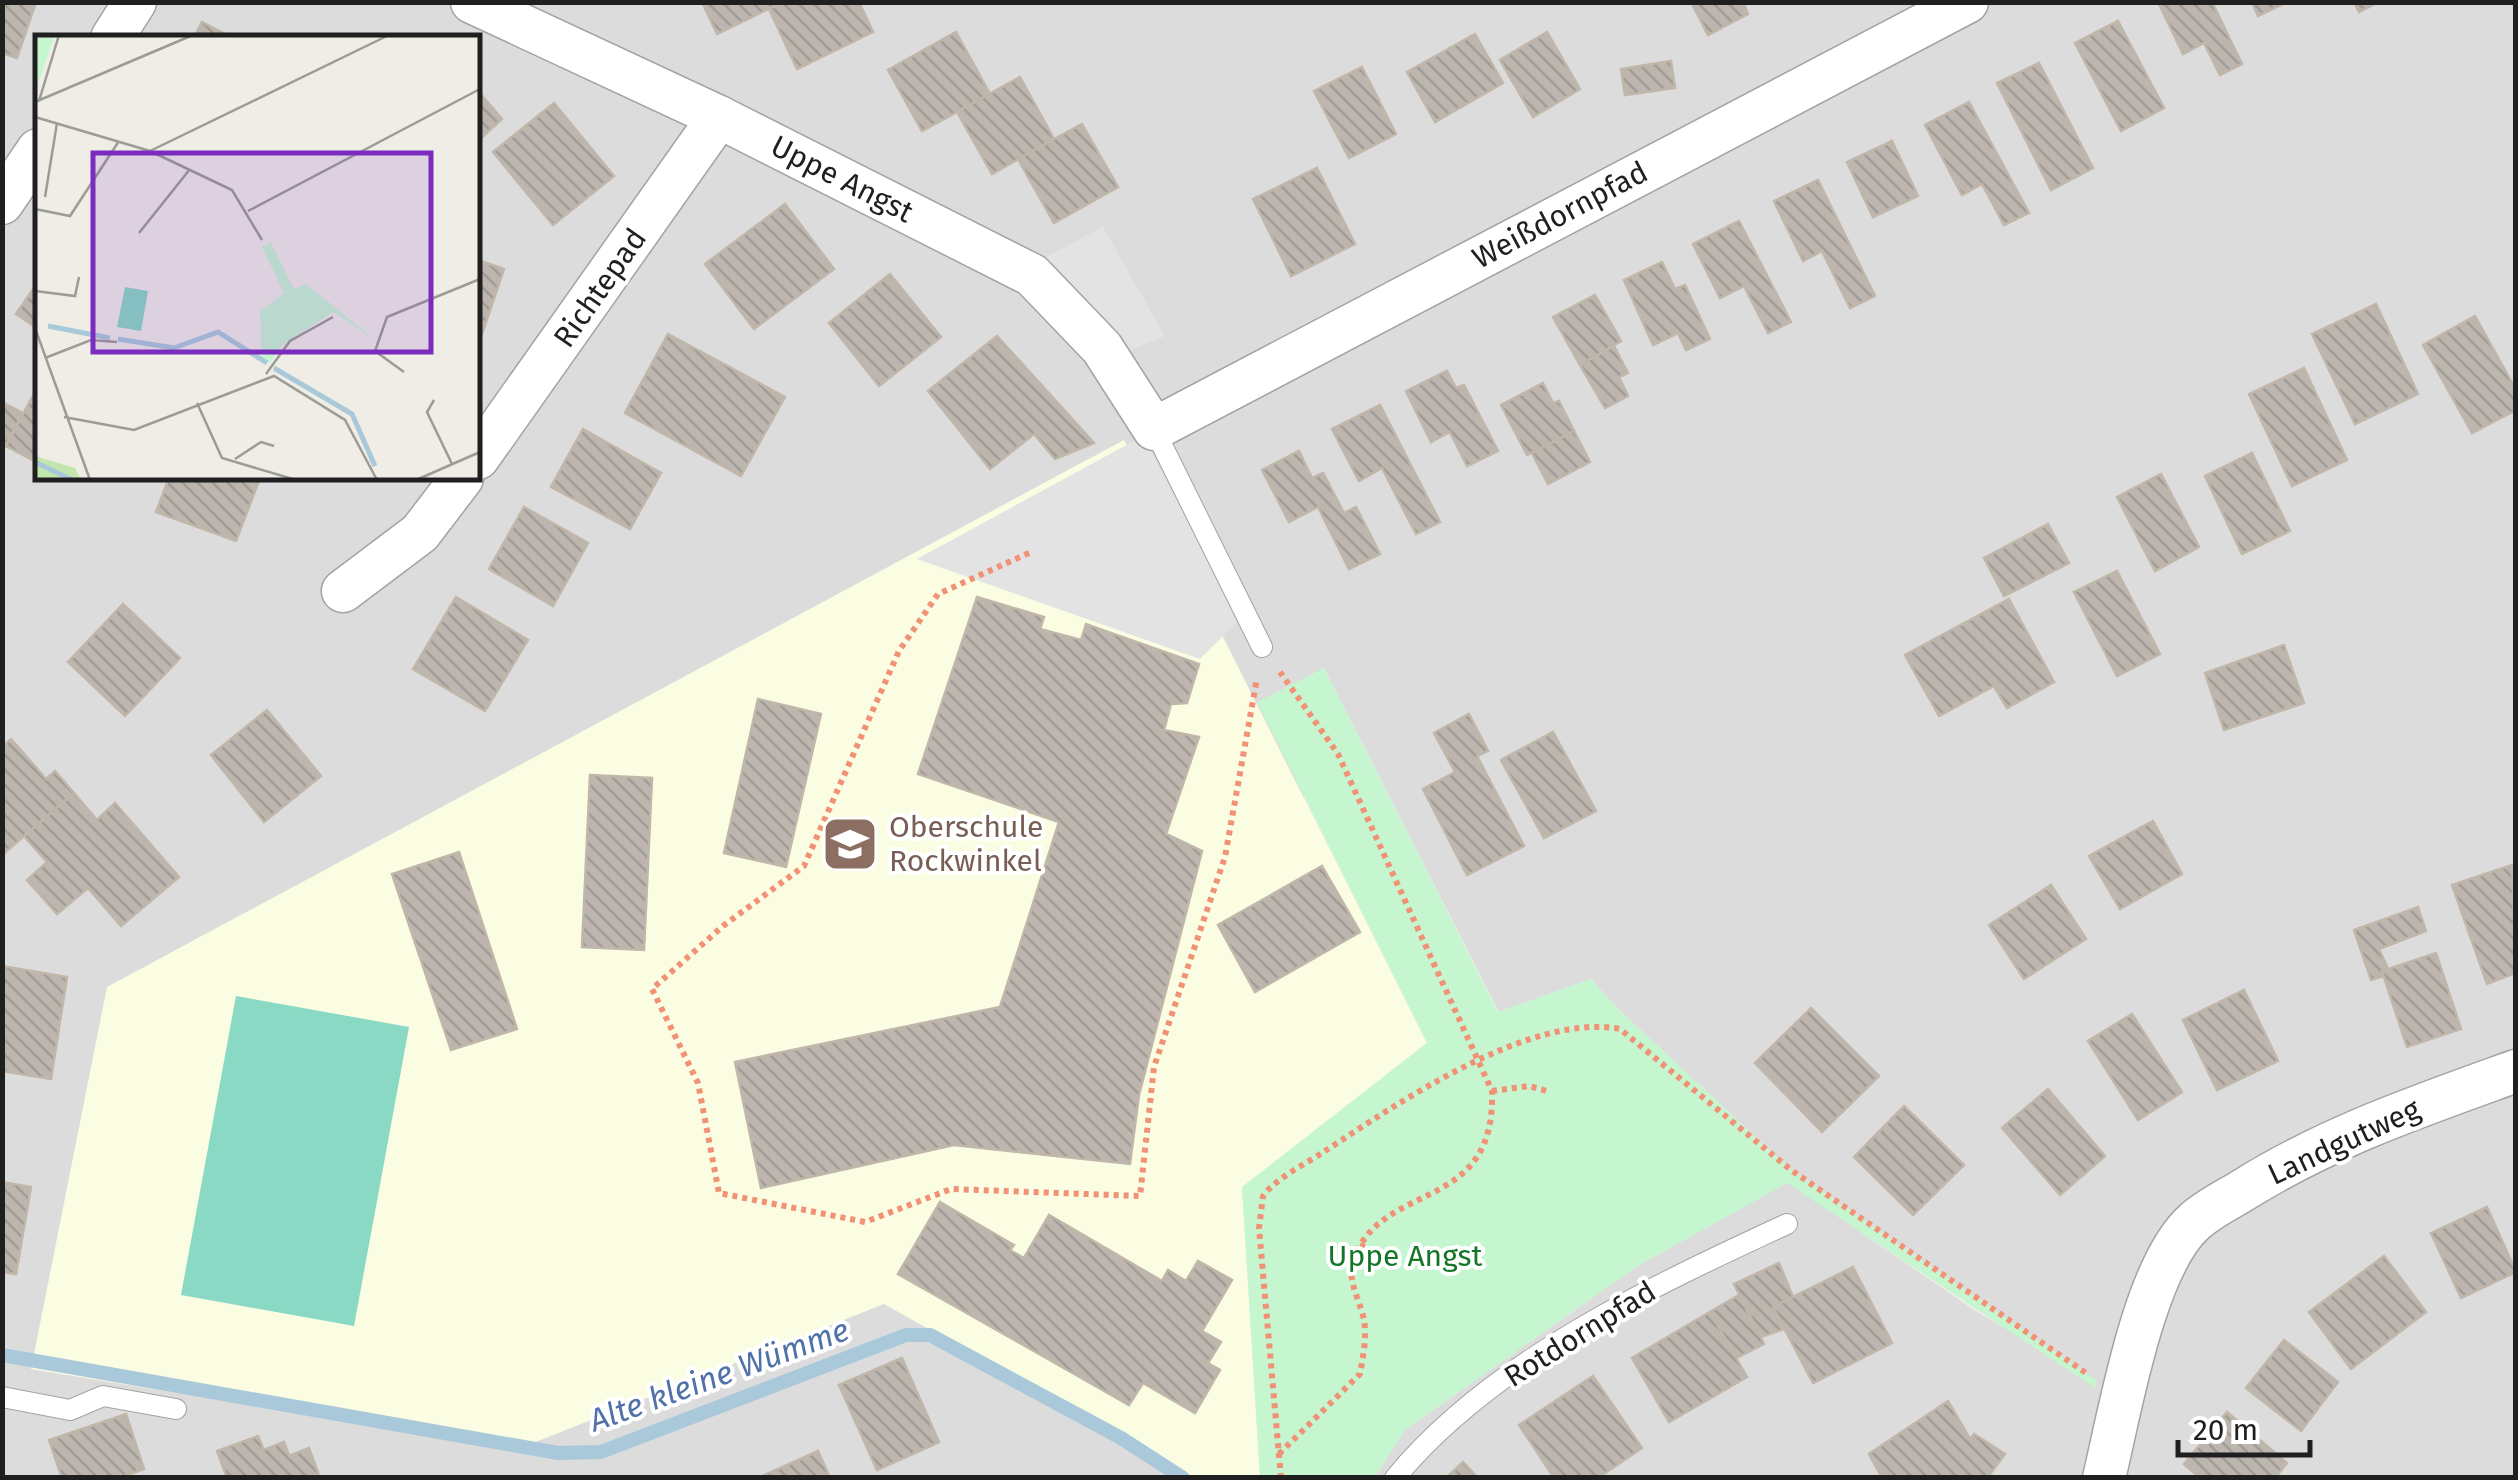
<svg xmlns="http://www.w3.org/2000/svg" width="2518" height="1480" viewBox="0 0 2518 1480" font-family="'Fira Sans',sans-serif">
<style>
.residential{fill:#dddcdc;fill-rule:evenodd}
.education{fill:#fafde1}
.park{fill:#c6f6d0}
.pitch{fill:#89d9c4}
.parking{fill:#e3e3e3}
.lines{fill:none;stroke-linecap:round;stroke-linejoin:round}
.stream{stroke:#a9c9da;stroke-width:14}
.building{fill:url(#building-back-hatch);stroke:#c0b6a9;stroke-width:2.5}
.lane-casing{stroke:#a3a3a3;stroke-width:22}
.street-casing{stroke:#a3a3a3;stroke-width:45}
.path{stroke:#f19175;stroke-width:6;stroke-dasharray:5 5;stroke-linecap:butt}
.lane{stroke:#fff;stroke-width:20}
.street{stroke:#fff;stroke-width:42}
.labels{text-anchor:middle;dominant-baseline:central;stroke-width:8;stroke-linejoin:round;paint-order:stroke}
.street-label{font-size:30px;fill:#1f1f1f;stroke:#fff}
.education-label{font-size:30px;fill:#785e54;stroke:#fff;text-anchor:start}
.park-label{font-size:30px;fill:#137727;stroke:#fff}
.water-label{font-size:32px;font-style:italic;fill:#5172a9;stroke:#fff}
.inset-river{fill:none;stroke:#a9c9da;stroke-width:5}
.inset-road{fill:none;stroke:#9c9b96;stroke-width:2.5}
.view{fill:#7b2cbf;fill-opacity:0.15;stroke:#7b2cbf;stroke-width:5}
.inset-edge{fill:none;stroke:#1f1f1f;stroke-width:5}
</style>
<defs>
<pattern id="building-back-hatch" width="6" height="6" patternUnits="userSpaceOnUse" patternTransform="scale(2.5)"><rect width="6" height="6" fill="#bcb6af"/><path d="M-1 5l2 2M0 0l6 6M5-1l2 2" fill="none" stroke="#a19c96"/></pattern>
</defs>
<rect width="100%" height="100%" fill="#efede6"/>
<path class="residential" d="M3,3H2515V1477H1375L1405,1430L1636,1267L1788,1182L1974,1310L2096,1381L1791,1170L1616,1007L1591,979L1499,1012L1324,668L1242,1187L1260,1477L3,1478ZM38,38H478V478H38Z"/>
<polygon class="education" points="1124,440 1427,1043 1242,1187 1260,1477 1193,1477 884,1304 518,1449 31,1369 107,987"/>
<polygon class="park" points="1324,668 1498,1012 1591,979 1616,1007 1791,1170 2096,1380 2095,1388 1787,1183 1636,1267 1405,1430 1375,1477 1260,1477 1242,1187 1427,1043 1257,702"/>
<polygon class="pitch" points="236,996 409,1027 354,1326 181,1295"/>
<g class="parking">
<polygon points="1103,227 1165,336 1123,353 1038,261"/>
<polygon points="1143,436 1239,620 1200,659 917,559"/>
</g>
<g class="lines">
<polyline class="stream" points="2,1355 558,1453 601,1452 906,1335 930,1335 1121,1438 1183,1478"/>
</g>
<g class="building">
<polygon points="2,2 36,2 17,58 2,53"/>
<polygon points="702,2 783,2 717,34"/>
<polygon points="783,2 859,2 873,32 797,69 769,9"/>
<polygon points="1691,2 1743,2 1748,14 1708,35"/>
<polygon points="2158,2 2212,2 2242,64 2220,75 2204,43 2183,54"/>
<polygon points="2252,2 2287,2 2258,16"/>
<polygon points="2354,2 2379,2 2359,12"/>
<polygon points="2118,21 2164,108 2121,131 2075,43"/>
<polygon points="202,22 233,38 194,38"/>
<polygon points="956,32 990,94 922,131 888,70"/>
<polygon points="1547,32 1580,89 1533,117 1500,60"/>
<polygon points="1475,34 1503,83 1435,122 1407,72"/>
<polygon points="1671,61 1675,88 1625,95 1621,69"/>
<polygon points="2039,63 2093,168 2051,190 1997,83"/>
<polygon points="1362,67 1396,134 1349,158 1314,91"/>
<polygon points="1020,77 1054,139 992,174 957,112"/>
<polygon points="478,91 502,119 478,141"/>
<polygon points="1969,102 2029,213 2004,225 1982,184 1962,195 1925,125"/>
<polygon points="554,103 614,176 553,225 493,152"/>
<polygon points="1082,124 1118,187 1054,223 1018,159"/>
<polygon points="1892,141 1918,196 1873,217 1847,162"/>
<polygon points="1317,168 1355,244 1291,276 1253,199"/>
<polygon points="1818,180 1875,296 1850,308 1822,251 1803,261 1774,201"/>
<polygon points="785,204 834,269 754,329 705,264"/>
<polygon points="1739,221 1791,322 1768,333 1744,286 1720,298 1693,244"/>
<polygon points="478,260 504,269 482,334 478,333"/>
<polygon points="1662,262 1675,289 1685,285 1710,339 1686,350 1678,333 1653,345 1624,280"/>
<polygon points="890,274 941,337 879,386 829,323"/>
<polygon points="38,282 38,329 16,314"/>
<polygon points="1595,295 1621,341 1580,365 1553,317"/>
<polygon points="2376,304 2418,394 2355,424 2312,334"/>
<polygon points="2475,316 2516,390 2516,410 2472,433 2423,345"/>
<polygon points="668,334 785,397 741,476 625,413"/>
<polygon points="997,336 1094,443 1055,459 1034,434 990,469 928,391"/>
<polygon points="1614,346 1628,373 1619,377 1628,396 1605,408 1580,365"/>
<polygon points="2304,368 2347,460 2292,486 2249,394"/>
<polygon points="1447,371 1456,388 1464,385 1498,451 1467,466 1450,432 1431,442 1406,391"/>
<polygon points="1543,383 1553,403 1559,401 1574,431 1527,455 1501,405"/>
<polygon points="38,386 38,463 6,446"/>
<polygon points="2,402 23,413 2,452"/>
<polygon points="1380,405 1440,522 1416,534 1382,468 1359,481 1332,429"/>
<polygon points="583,429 661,473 630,529 551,487"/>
<polygon points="1574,431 1590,462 1548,484 1532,453"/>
<polygon points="1299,451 1312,478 1323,473 1344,513 1356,507 1380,554 1349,569 1318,507 1289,522 1262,470"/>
<polygon points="2252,453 2290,531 2242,554 2205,476"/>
<polygon points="2161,474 2199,547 2155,571 2117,497"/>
<polygon points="169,478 260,478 236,541 156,512"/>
<polygon points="524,507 588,543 553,606 489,569"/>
<polygon points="2048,524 2069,563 2004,596 1984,558"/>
<polygon points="2117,571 2160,654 2117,676 2074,592"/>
<polygon points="456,597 528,640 485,711 413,669"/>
<polygon points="977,597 1044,617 1040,629 1081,640 1086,624 1199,664 1187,703 1171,704 1164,730 1199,737 1166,834 1202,851 1139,1095 1130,1164 954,1145 761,1188 735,1062 1000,1007 1059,822 918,774"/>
<polygon points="2009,599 2054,682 2007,708 1994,686 1939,716 1905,655"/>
<polygon points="123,604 180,658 125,716 68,662"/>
<polygon points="2284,645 2304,703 2224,730 2205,673"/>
<polygon points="758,699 821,714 786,867 724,853"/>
<polygon points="267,710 321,776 264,822 211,755"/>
<polygon points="1469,714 1488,751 1477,756 1524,846 1467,875 1423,789 1455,772 1434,733"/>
<polygon points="1553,732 1596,811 1544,838 1501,760"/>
<polygon points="11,739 46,779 55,771 74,793 2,855 2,747"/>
<polygon points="590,775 652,778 644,950 582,947"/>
<polygon points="74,793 97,820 115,803 179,877 121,926 88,888 57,914 27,880 47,862 24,836"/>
<polygon points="2153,821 2182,874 2120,909 2089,856"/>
<polygon points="459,852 517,1029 451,1050 392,874"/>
<polygon points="2512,865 2516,973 2487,984 2452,885"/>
<polygon points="1322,866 1360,932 1255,992 1218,925"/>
<polygon points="2051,885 2086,939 2024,979 1989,925"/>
<polygon points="2418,907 2426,931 2379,949 2388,969 2382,971 2384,976 2371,980 2354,930"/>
<polygon points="2436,953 2461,1029 2407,1047 2382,971"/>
<polygon points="2,966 67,977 51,1079 2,1071"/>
<polygon points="2244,990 2278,1061 2217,1090 2183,1020"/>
<polygon points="1811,1008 1879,1076 1822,1132 1755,1063"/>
<polygon points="2132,1014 2182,1092 2138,1120 2088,1041"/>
<polygon points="2048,1089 2105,1156 2060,1195 2002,1128"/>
<polygon points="1904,1106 1964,1165 1913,1215 1854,1157"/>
<polygon points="2,1182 31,1187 16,1274 2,1272"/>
<polygon points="940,1202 1014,1245 1010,1250 1024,1258 1049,1215 1162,1281 1168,1270 1186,1281 1198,1261 1232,1280 1202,1331 1221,1342 1208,1363 1220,1370 1195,1413 1143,1383 1129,1405 898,1274"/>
<polygon points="2487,1207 2516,1272 2461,1298 2431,1233"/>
<polygon points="2384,1256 2426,1312 2351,1369 2309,1312"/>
<polygon points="1779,1263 1793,1297 1773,1307 1784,1329 1761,1337 1734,1284"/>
<polygon points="1853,1267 1892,1343 1813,1383 1773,1307"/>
<polygon points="1739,1295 1764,1344 1736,1358 1710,1312"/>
<polygon points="1710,1312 1747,1377 1669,1422 1632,1358"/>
<polygon points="2284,1340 2338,1382 2301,1431 2246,1388"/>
<polygon points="902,1358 939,1442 877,1470 839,1385"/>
<polygon points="1593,1376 1642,1448 1598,1478 1554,1478 1519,1425"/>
<polygon points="1948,1401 1970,1439 1974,1434 2005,1454 1987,1478 1882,1478 1869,1454"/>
<polygon points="2227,1412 2287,1463 2275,1478 2200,1478 2184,1464"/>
<polygon points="126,1414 144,1469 119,1478 62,1478 49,1440"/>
<polygon points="258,1436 264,1450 284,1442 289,1456 309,1448 320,1478 227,1478 217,1451"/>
<polygon points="818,1451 830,1478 758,1478"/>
<polygon points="1463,1462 1478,1478 1446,1478"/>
</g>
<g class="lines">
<g class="lane-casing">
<g id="lane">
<polyline points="1154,429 1262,647"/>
<polyline points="2,1397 70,1410 103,1396 176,1409"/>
<path d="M1395,1478C1491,1361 1653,1286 1787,1224"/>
</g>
</g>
<g class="street-casing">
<g id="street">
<polyline points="472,2 719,117 1032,275 1102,348 1154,429 1967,2"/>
<polyline points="112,38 135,2"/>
<polyline points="2,203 38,150"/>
<polyline points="478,458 719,117"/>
<polyline points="343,591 420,533 462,478"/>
<path d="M2104,1478C2120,1412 2144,1267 2194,1222C2208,1209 2229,1199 2245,1189C2330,1136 2422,1105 2516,1071"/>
</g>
</g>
<g class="path">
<polyline points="1029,553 938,594 899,651 804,866 723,926 652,989 698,1083 719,1193 865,1222 951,1189 1140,1196 1154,1067 1225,857 1257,678"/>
<polyline points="1492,1091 1529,1086 1550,1092"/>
<polyline points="1360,1245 1385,1255"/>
<path d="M1279,1454L1360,1374C1363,1357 1367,1338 1364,1320C1359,1296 1344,1278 1356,1253C1389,1181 1496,1211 1492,1091L1338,754L1280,672"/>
<path d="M1281,1478L1259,1228L1263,1196C1277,1177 1306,1164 1325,1151C1398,1103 1531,1012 1620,1029L1791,1170L2086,1373"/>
</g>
<use href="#lane" class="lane"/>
<use href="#street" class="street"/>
</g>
<defs>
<g id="school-square" transform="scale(2.875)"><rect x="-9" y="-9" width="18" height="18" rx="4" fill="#8d6e63" stroke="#fff"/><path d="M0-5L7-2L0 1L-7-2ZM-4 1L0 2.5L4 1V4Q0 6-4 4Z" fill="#fff"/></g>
</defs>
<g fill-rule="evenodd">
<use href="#school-square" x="850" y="844"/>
</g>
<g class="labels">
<g class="street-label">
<text transform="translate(842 179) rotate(27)">Uppe Angst</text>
<text transform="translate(1560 215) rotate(-28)">Weißdornpfad</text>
<text transform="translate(600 288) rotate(-55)">Richtepad</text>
<text transform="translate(2344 1142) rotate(-25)">Landgutweg</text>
<text transform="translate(1580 1334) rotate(-32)">Rotdornpfad</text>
</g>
<g class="education-label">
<text x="889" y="827">Oberschule<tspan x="889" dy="34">Rockwinkel</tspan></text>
</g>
<g class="park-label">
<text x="1405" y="1256">Uppe Angst</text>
</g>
<g class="water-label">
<text transform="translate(719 1375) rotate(-20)">Alte kleine Wümme</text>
</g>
</g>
<g transform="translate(35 35)">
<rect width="445" height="445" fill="#efede6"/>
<path d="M0,421L40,433L46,445H0Z" fill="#c3e6af"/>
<path d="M0,0H20L0,57ZM236,208L259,254L271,249L339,304L298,277L247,310L235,328L227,322L225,277L249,258L227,212Z" fill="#c6f6d0"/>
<path d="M90,252L113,256L106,296L82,292Z" fill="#89d9c4"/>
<path class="inset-river" d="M13,291L75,303M83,304L139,313L183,297L232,328M239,333L317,379L340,431M0,427L37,445"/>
<path class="inset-road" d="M4,66L24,0M0,67L158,0M0,82L115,116L197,155L227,205M115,116L354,0M10,162L22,88M0,174L35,181L84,106M213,176L445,54M104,198L155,134M0,256L40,261L44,242M0,293L55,445M10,323L56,305L82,307M369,337L340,316L352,282L445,244M231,339L255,306L298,282M399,365L392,377L417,429M162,368L187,423L261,445M29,382L99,395L239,341L310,385L342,445M200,424L226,407L239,411M381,445L445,417"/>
<path class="view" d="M58,118H396V317H58Z"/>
<rect width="445" height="445" class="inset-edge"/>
</g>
<rect width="2518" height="1480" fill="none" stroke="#1f1f1f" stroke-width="10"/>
<path d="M2178 1440v15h132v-15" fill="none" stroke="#1f1f1f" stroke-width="5"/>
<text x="2193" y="1440" font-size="30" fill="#1f1f1f" stroke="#ffffff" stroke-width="8" paint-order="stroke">20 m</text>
</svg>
